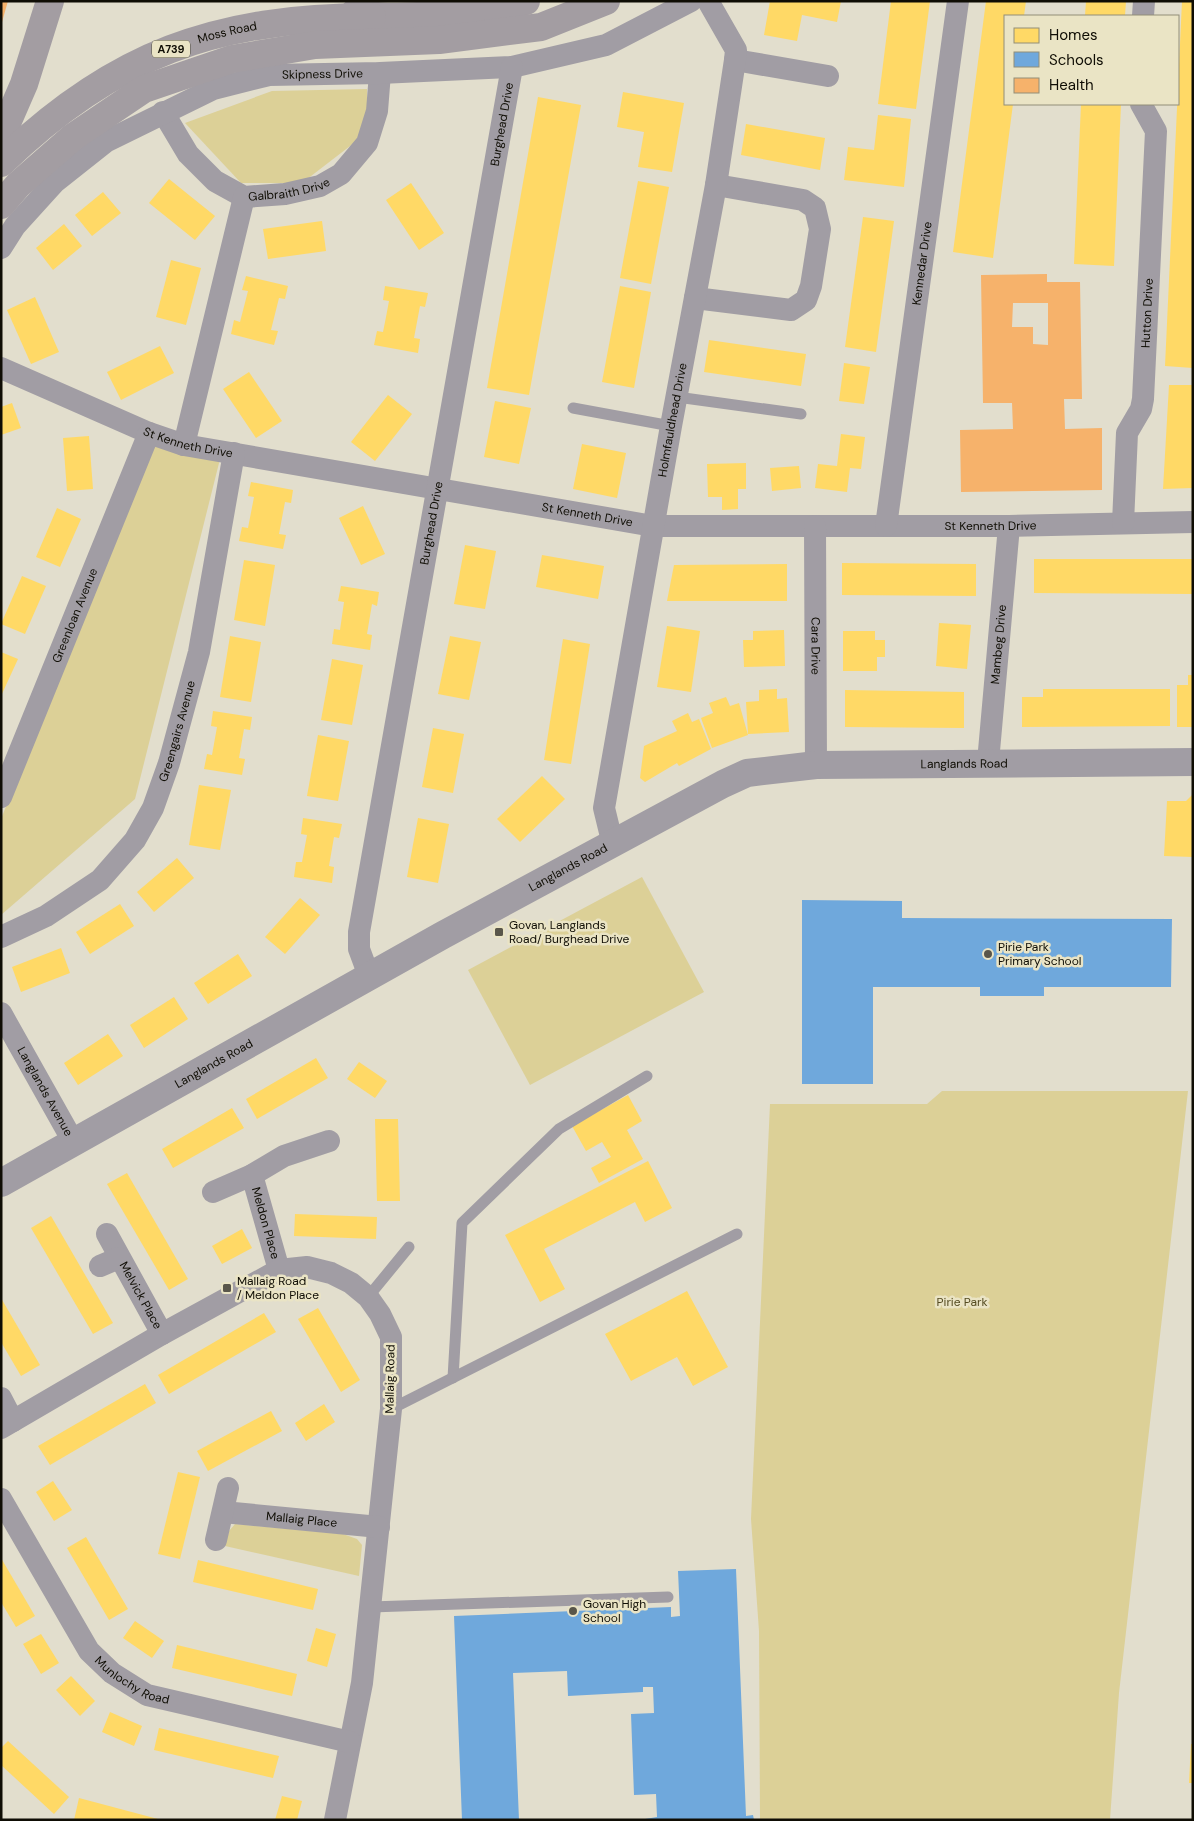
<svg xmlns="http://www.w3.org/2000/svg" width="1194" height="1821" viewBox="0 0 1194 1821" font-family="'DM Sans',sans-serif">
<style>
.green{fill:#dcd097}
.homes{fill:#ffd966}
.schools{fill:#6fa8dc}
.health{fill:#f6b26b;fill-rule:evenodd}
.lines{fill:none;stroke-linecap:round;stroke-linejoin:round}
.service{stroke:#a19da4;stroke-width:11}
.minor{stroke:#a19da4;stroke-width:22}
.tertiary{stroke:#a19da4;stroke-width:28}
.primary{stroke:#a39da2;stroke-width:28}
.poi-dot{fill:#59564a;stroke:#eae4c5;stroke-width:2}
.labels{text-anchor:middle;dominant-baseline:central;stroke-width:5;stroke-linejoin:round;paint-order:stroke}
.shield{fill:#eae4c5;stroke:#514e3e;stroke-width:1}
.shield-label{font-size:11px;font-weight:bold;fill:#0f0d04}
.street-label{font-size:12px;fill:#0f0d04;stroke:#eae4c5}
.poi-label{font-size:12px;fill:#0f0d04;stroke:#eae4c5;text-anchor:start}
.park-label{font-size:12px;fill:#544b21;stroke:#eae4c5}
</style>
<rect width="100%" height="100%" fill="#e2decd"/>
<g class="green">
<polygon points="367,89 367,133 302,183 241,183 185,123 272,91"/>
<polygon points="151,443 220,459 135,799 1,915 1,819"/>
<polygon points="642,877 704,992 530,1085 468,970"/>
<polygon points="942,1091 1188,1091 1119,1693 1110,1820 760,1820 759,1631 751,1519 770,1104 927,1104"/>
<polygon points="235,1524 343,1534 357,1539 362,1545 359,1576 225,1546 229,1531"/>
</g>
<g class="homes">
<polygon points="770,1 841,1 837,22 802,15 797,41 764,35"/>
<polygon points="891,1 930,1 916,109 878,104"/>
<polygon points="986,1 1026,1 1024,16 1005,16 1005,104 1013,104 993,258 953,252"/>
<polygon points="1086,1 1126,1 1125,16 1085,16"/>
<polygon points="1182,1 1193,1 1193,368 1165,366"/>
<polygon points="623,92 684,103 672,172 638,167 644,132 617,127"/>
<polygon points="538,97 581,105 529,395 487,388"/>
<polygon points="1081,104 1121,104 1114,266 1074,264"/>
<polygon points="878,115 911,119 904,187 844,180 848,147 874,150"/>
<polygon points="746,124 825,138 820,170 741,155"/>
<polygon points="169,179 215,216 195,240 149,203"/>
<polygon points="638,181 669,187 651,284 620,278"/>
<polygon points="411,183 444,233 419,250 386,200"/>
<polygon points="103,192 121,213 92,236 75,215"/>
<polygon points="863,217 894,221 876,352 845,347"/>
<polygon points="322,221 326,251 268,259 263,229"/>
<polygon points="64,224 82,246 53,270 36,248"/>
<polygon points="171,260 201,268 186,325 156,317"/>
<polygon points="246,276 288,286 285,299 279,298 271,330 278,331 274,345 231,334 234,320 240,322 248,291 242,290"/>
<polygon points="385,286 428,293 425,307 420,306 414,338 420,339 418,353 374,345 377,331 383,332 386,317 389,301 383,300"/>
<polygon points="620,286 651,292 634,388 602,382"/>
<polygon points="35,297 59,352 31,364 7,310"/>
<polygon points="709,340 806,354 801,386 704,372"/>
<polygon points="160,346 174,373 121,400 107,372"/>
<polygon points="844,363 870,367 864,404 839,401"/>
<polygon points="249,372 282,421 256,438 223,389"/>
<polygon points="1169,385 1193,385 1193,488 1163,489"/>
<polygon points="388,395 412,414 375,461 351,442"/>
<polygon points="495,401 531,408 519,464 484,457"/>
<polygon points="12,403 21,428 1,435 1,407"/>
<polygon points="841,434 865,437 861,469 850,468 847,492 815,488 818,464 837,466"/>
<polygon points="89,436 93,489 67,491 63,438"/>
<polygon points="582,444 626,453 617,498 573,489"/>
<polygon points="746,463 746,489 738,489 738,509 722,510 722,497 708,497 707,464"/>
<polygon points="799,466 801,488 772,491 770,468"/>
<polygon points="251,482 293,490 291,503 285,502 279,534 286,535 283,549 239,541 242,527 248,528 254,497 248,496"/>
<polygon points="363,506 385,554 361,565 339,518"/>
<polygon points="57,508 81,519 60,567 36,557"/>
<polygon points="465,545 496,551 485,609 454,604"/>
<polygon points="542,555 604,566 598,599 536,587"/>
<polygon points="1034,559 1193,559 1193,594 1034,593"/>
<polygon points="244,560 275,565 265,626 234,620"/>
<polygon points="842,563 976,564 976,596 842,595"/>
<polygon points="787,564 787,601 667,601 674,565"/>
<polygon points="22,576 46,586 25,634 1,624"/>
<polygon points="341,586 379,592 377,606 372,604 367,634 372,635 370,650 332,644 334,629 340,630 344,602 338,601"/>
<polygon points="939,623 971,625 967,669 936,666"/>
<polygon points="667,626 700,631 691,692 657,687"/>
<polygon points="784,630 785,666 744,667 743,640 753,640 753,631"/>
<polygon points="843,631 875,631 875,640 885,640 885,657 877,657 877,671 843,671"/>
<polygon points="230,636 261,642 251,702 220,697"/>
<polygon points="450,636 481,642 469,700 438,694"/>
<polygon points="563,639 590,644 571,764 544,760"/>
<polygon points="1,652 18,659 1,696"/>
<polygon points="332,659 363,665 352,725 321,720"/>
<polygon points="1188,675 1193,675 1193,727 1177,727 1177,685 1188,685"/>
<polygon points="777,689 777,699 787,698 789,732 748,734 746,702 759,701 759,690"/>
<polygon points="1043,689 1170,689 1170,726 1022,727 1022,697 1043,697"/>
<polygon points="845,690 964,692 964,728 845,727"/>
<polygon points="726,697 730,706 739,703 748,735 712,748 701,718 713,713 709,703"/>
<polygon points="213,711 252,717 250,730 244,729 239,758 245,759 242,775 204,769 207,754 212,755 217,727 211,726"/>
<polygon points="688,713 692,722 699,719 711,749 679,766 677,763 645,782 640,778 644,746 677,731 672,721"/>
<polygon points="433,728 464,734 453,793 422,787"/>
<polygon points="318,735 349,741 338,801 307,796"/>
<polygon points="542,776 565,799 520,842 497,819"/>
<polygon points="199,785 231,790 220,850 189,845"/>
<polygon points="1193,794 1193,857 1164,856 1167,801 1186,801"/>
<polygon points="303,818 342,824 339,838 334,837 329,866 334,867 332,883 294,877 296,862 302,862 307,835 301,834"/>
<polygon points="418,818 449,824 438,883 407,877"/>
<polygon points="177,858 194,878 154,912 137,892"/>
<polygon points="300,898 320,915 285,954 265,937"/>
<polygon points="120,904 134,926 90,954 76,932"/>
<polygon points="61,948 70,973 21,992 12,967"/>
<polygon points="238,954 252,976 208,1004 194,983"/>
<polygon points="174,997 188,1019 144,1048 130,1025"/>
<polygon points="108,1034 123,1056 78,1085 64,1063"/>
<polygon points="316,1058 328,1078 257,1119 246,1099"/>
<polygon points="359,1062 387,1081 375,1098 347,1079"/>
<polygon points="628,1095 642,1121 627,1130 643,1159 599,1183 591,1168 611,1157 602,1142 586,1151 572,1126"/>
<polygon points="232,1108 244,1128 173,1168 162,1149"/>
<polygon points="375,1119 398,1119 400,1201 377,1201"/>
<polygon points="648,1161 672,1208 645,1222 635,1202 544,1249 565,1289 540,1302 505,1235"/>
<polygon points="127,1173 188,1279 169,1290 107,1184"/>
<polygon points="295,1214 377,1217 376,1239 294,1236"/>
<polygon points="51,1216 113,1323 93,1334 31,1228"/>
<polygon points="242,1229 252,1248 222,1264 212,1246"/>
<polygon points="687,1291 728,1367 693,1386 677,1357 631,1381 605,1334"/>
<polygon points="1,1298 40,1365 21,1376 1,1342"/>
<polygon points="318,1308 360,1380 341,1392 298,1319"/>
<polygon points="264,1313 276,1332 169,1394 158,1375"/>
<polygon points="145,1384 156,1403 50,1465 38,1446"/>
<polygon points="324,1404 335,1422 306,1441 295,1423"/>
<polygon points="271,1411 282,1431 208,1471 197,1451"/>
<polygon points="178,1472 200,1477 180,1559 158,1554"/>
<polygon points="53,1481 72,1510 54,1521 36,1492"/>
<polygon points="86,1537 128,1609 109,1620 67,1548"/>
<polygon points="1,1558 35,1616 16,1627 1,1602"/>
<polygon points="198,1560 318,1589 313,1610 193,1582"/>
<polygon points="135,1621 164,1641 152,1658 123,1638"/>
<polygon points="316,1628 336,1634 327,1667 307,1661"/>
<polygon points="41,1634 59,1663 41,1674 23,1644"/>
<polygon points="177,1645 297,1674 292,1696 172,1668"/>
<polygon points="71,1676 95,1701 80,1716 56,1690"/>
<polygon points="110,1712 142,1726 134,1746 102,1732"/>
<polygon points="159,1728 279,1756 273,1778 154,1750"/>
<polygon points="8,1741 69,1797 54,1814 1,1765 1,1748"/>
<polygon points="1191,1744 1193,1744 1193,1783 1189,1783"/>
<polygon points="282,1796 302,1801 297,1820 275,1820"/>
<polygon points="79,1798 158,1819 158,1820 74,1820"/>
</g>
<g class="schools">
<polygon points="802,900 902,901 902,918 1172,919 1171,987 1044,987 1044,996 980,996 980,987 873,987 873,1084 802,1084"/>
<polygon points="736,1569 746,1816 753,1815 754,1820 639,1820 657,1817 656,1794 634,1795 631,1714 654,1713 653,1687 643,1687 643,1692 568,1696 567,1671 513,1673 519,1820 462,1820 454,1616 671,1607 671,1617 680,1616 678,1571"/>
</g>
<g class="health">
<polygon points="1,1 8,1 2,22 1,22"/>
<path d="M1047,274V282H1080L1082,399H1064L1065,429L1102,428V490L961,492L960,430L1013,429L1012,403H983L981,275ZM1013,303H1048V345L1033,344V327H1012Z"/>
</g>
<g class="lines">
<g class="service">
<polyline points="677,397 801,414"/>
<polyline points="573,408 671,426"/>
<polyline points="368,1297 409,1247"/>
<polyline points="453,1378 462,1223 559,1129 647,1076"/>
<polyline points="391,1409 737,1234"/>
<polyline points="371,1607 668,1597"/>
</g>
<g class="minor">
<polyline points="1143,16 1144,1"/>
<polyline points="735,60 828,76"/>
<path id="s1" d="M163,112L188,154L215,181L244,197L285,194L320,186L341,174L367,143L377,111L380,73"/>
<path id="s2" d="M1,248L15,226L54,183L107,141L213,89L269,75L380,73L512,67L606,45L691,1"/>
<polyline points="695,298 791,310 806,300 811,286 820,229 815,208 803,200 716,185"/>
<path id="s3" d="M1,368L149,433L184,445L653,526H1009L1193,522"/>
<polyline points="184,445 244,197"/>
<path id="s4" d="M1123,523L1127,433L1141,409L1143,399L1156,131L1141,104"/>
<path id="s5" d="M815,526L816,765"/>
<path id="s6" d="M886,526L958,1"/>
<path id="s7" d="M988,762L1009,526"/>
<path id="s8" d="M1,797L149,433"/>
<path id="s9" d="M613,845L604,808L671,426L716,185L735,60L736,50L708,1"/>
<path id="s10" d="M1,937L46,916L100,880L135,840L153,808L169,763L199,652L234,453"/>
<path id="s11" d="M369,976L359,949V932L512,67"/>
<path id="s12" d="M1,1013L74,1143"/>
<path id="s13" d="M252,1175L279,1270"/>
<polyline points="213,1192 252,1175 284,1156 329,1141"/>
<path id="s14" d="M107,1234L162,1334"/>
<polyline points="100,1266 119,1258"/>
<polyline points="1,1398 13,1421"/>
<polyline points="1,1428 162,1334 279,1270 307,1267 331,1273 351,1283 368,1297 380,1314 391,1337 391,1409 362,1683 335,1820"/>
<path id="s15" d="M1,1499L89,1651L112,1673L147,1695L350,1742"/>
<path id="s16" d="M223,1512L379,1527"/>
<polyline points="216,1540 228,1488"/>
</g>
<path class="tertiary" id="s17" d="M1,1183L443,935L723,784L747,773L816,765L1193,762"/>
<g class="primary">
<path d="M354,13C401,22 479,12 526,1"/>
<polyline points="1,137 24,84 50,1"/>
<path id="s18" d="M1,163C113,54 217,17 372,17"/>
<polyline points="1,205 18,185 73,137 144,89 232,59 315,45 439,40 541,27 606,1"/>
</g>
</g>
<g class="poi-dot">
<rect x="494" y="927" width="10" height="10" rx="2.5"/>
<circle cx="988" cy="954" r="5"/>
<rect x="222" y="1283" width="10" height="10" rx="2.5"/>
<circle cx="573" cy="1611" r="5"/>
</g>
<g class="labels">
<rect class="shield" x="152" y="40.5" width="38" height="17" rx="4"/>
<g class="shield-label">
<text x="171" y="49">A739</text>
</g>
<g class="street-label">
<text stroke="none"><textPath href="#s18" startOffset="265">Moss Road</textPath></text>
<text stroke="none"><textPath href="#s2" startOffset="381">Skipness Drive</textPath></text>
<text stroke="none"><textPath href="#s11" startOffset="866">Burghead Drive</textPath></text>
<text stroke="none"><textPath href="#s1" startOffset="166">Galbraith Drive</textPath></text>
<text stroke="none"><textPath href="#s6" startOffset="265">Kennedar Drive</textPath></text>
<text stroke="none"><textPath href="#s4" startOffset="214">Hutton Drive</textPath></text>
<text stroke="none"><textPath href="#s9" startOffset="432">Holmfauldhead Drive</textPath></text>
<text stroke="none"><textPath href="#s3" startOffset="202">St Kenneth Drive</textPath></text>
<text stroke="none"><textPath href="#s3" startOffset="608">St Kenneth Drive</textPath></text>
<text stroke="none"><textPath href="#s11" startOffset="461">Burghead Drive</textPath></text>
<text stroke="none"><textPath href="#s3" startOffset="1012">St Kenneth Drive</textPath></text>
<text stroke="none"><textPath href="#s8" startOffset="196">Greenloan Avenue</textPath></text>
<text stroke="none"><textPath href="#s7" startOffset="118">Mambeg Drive</textPath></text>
<text stroke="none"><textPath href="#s5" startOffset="120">Cara Drive</textPath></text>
<text stroke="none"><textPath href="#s10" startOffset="285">Greengairs Avenue</textPath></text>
<text stroke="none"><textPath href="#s17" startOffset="1069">Langlands Road</textPath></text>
<text stroke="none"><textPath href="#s17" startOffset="649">Langlands Road</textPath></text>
<text stroke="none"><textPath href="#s17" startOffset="244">Langlands Road</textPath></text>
<text stroke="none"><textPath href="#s12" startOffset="90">Langlands Avenue</textPath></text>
<text stroke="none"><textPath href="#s13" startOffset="50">Meldon Place</textPath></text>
<text stroke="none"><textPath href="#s14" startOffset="70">Melvick Place</textPath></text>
<text transform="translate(390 1379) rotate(-89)">Mallaig Road</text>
<text stroke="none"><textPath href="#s16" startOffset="79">Mallaig Place</textPath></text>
<text stroke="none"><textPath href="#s15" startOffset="229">Munlochy Road</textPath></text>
</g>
<g class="poi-label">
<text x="509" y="925">Govan, Langlands<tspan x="509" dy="14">Road/ Burghead Drive</tspan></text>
<text x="998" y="947">Pirie Park<tspan x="998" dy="14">Primary School</tspan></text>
<text x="237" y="1281">Mallaig Road<tspan x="237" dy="14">/ Meldon Place</tspan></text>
<text x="583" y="1604">Govan High<tspan x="583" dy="14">School</tspan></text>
</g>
<g class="park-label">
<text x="962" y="1302">Pirie Park</text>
</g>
</g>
<rect width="1194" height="1821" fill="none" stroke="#0f0d04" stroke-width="5"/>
<rect x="1004" y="15" width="175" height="90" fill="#eae4c5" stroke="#928e78"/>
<rect x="1014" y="28" width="25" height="15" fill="#ffd966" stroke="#928e78"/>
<text x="1049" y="40" font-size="15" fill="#0f0d04">Homes</text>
<rect x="1014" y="52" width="25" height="15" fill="#6fa8dc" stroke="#928e78"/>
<text x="1049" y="65" font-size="15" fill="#0f0d04">Schools</text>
<rect x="1014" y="78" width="25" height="15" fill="#f6b26b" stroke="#928e78"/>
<text x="1049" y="90" font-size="15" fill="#0f0d04">Health</text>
</svg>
